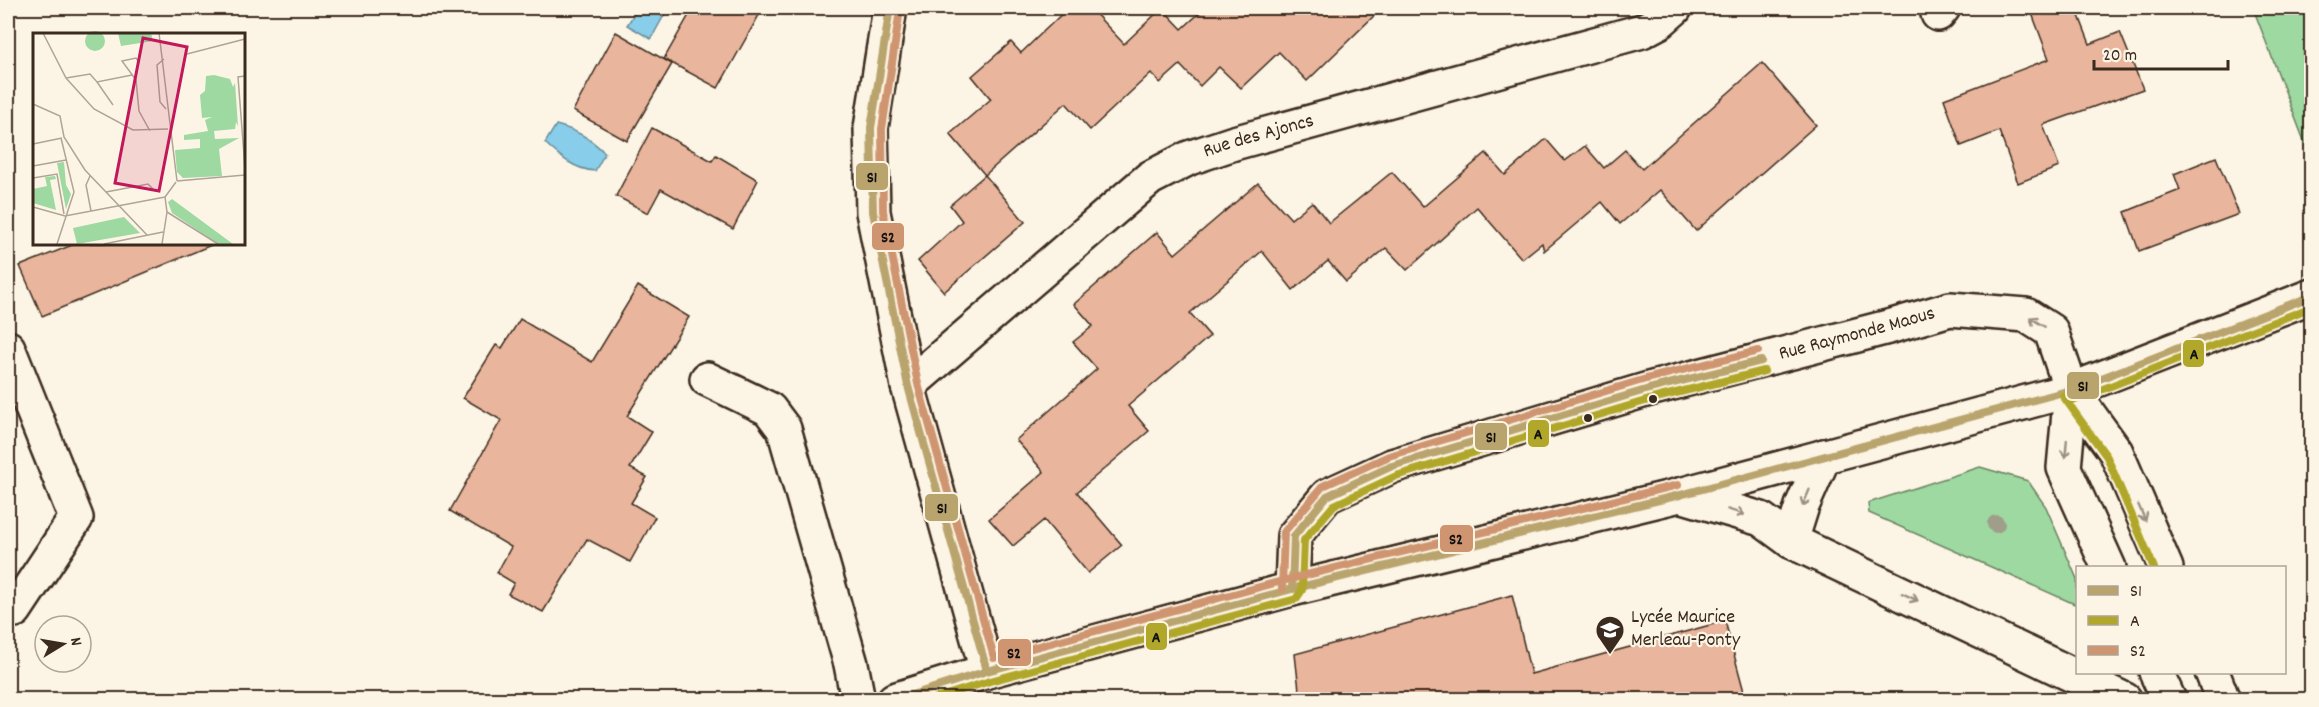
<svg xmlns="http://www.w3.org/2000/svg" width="2319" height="707" viewBox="0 0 2319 707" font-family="Dekko,sans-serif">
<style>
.green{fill:#9dd9a1;stroke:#6c8260;stroke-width:1.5}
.water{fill:#88cde9;stroke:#698c98;stroke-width:1.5}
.building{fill:#e9b59c;stroke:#3b2a1e;stroke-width:1.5}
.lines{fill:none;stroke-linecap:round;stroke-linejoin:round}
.minor-casing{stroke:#3b2a1e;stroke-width:38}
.minor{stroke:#fcf5e5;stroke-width:33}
.bus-1-casing{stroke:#fcf5e5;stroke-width:12}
.bus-2-casing{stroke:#fcf5e5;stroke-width:12}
.bus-3-casing{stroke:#fcf5e5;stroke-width:12}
.bus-1{stroke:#baa46e;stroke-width:8}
.bus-2{stroke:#b0a72b;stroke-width:8}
.bus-3{stroke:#cf9570;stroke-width:8}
.tree{fill:#a09e8a}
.oneway{stroke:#9c9082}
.bus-dot{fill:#3b2a1e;stroke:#fcf5e5;stroke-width:2}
.labels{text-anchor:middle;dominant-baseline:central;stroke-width:4.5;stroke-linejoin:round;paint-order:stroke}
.street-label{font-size:20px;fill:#3b2a1e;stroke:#fcf5e5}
.poi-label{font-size:20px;fill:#3b2a1e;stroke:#fcf5e5;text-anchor:start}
.inset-road{fill:none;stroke:#afa495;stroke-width:1.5}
.view{fill:#c2185b;fill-opacity:0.15;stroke:#c2185b;stroke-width:3}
.inset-edge{fill:none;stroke:#3b2a1e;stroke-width:3}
.line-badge{stroke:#fcf5e5;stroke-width:2}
.pale-badge-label{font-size:16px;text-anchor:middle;font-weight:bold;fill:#111}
</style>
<rect width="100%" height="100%" fill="#fcf5e5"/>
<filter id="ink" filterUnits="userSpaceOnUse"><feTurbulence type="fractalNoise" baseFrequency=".0167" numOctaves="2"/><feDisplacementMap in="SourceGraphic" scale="12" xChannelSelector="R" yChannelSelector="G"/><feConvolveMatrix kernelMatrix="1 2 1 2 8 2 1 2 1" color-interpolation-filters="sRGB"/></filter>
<g filter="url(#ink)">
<g class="green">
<polygon points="2253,8 2311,8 2311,160 2311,159"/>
<polygon points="1980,467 2028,481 2046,507 2077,579 2077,605 1869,513 1868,503"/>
</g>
<g class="water">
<polygon points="638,8 668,8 651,39 627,25"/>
<path d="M556,125C576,130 590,138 605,153L595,171C575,170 559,156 545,143Z"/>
</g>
<g class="building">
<polygon points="693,8 763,8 718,88 664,59"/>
<polygon points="1068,8 1090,8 1124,44 1162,8 1182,29 1205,8 1382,8 1307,81 1279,52 1241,88 1219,67 1200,86 1180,65 1160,83 1151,73 1090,130 1066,103 985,175 950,134 991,99 972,76 1011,42 1021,53"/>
<polygon points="2030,8 2076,8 2090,44 2120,32 2143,89 2043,125 2059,167 2018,183 1999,131 1961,146 1944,99 2049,59"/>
<polygon points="616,32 672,64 627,141 573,111"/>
<polygon points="1762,63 1816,125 1696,231 1660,190 1620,224 1602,202 1544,251 1542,243 1522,259 1477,207 1407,270 1386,248 1346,282 1328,261 1293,290 1262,251 1190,313 1210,336 1128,406 1149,431 1077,492 1122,545 1088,573 1044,520 1013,546 989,519 1044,472 1016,440 1097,369 1073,342 1093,326 1074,304 1157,232 1175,254 1258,183 1291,219 1312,202 1329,223 1392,172 1423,207 1486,153 1505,175 1546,139 1565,161 1585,146 1604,168 1625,150 1642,169"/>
<polygon points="652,128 712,161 716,155 758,180 733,229 661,189 648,213 616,196"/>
<polygon points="2216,157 2239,214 2139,251 2125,212 2180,190 2174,174"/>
<polygon points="985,175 1025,222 944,292 918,261 962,221 950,205"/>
<polygon points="77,243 216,243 42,316 20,266"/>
<polygon points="638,286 689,317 627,416 652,432 630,468 647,477 631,503 655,517 630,562 587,539 543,612 508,594 514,583 497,573 511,547 450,511 501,420 463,398 496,345 502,348 520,319 592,362"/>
<polygon points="1512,595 1531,674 1725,621 1746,699 1300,699 1295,654"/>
</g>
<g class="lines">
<g class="minor-casing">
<g id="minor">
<polyline points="890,8 871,128 873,212 908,386 987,671"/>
<polyline points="1938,14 1943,8"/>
<polyline points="8,348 76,518 15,610"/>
<polyline points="707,379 769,409 784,429 851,664 858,700"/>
<path id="s1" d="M908,386L1150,178L1189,158L1234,143L1642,31L1659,22L1675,8"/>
<polyline points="2071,390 2064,468 2109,568"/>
<polyline points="1680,495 1761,519 1791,541 2125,700"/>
<polyline points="1791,541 1802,506 1824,456"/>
<path id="s2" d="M1292,589L1294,536L1327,496L1392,466L1649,389L1892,326L1950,309L2026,315L2051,331L2071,390L2116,452L2166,568"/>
<polyline points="2156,672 2169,700"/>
<polyline points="2212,672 2223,700"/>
<polyline points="894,700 987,671 1292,589 1680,495 2071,390 2312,296"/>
</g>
</g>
<use href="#minor" class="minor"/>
<g class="bus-1-casing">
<g id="bus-1">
<polyline points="890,8 871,128 873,212 908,386 987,671"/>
<polyline points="1292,589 1294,536 1327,496 1392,466 1649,389 1761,361"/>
<polyline points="896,700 987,671 1292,589 1680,495 2071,390 2312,296"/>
</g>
</g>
<g class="bus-2-casing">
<g id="bus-2">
<polyline points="2063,396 2107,457 2154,568"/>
<polyline points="2075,400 2312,307"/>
<polyline points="931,700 990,681 1296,599 1302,590 1304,540 1334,505 1396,476 1652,399 1764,371"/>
</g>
</g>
<g class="bus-3-casing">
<g id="bus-3">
<polyline points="900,10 882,129 883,211 918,384 994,658 1290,579 1678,485"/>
<polyline points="1282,589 1284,532 1323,486 1389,456 1646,379 1758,351"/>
</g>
</g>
<use href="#bus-1" class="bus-1"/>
<use href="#bus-2" class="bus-2"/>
<use href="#bus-3" class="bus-3"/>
</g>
<circle class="tree" cx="1996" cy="524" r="9"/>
<defs><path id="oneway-shaft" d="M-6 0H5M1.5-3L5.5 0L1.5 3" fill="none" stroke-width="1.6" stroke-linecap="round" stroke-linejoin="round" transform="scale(1.5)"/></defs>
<g class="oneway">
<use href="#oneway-shaft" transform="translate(2037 322) rotate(-148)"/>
<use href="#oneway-shaft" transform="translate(2066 449) rotate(95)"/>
<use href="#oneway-shaft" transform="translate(1806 498) rotate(113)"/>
<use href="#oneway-shaft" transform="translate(1736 512) rotate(17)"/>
<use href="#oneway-shaft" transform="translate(2142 513) rotate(66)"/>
<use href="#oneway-shaft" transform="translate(1910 597) rotate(25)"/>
</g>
</g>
<defs>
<g id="school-pin" transform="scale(1.5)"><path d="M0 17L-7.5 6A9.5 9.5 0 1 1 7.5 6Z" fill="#3b2a1e" stroke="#fcf5e5"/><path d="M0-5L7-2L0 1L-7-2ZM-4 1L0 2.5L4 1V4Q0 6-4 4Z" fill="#fff"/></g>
</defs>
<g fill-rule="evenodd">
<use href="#school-pin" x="1610" y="630"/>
</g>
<g class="bus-dot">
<circle cx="1653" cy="399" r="5"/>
<circle cx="1588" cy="418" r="5"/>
</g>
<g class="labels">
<g class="street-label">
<text stroke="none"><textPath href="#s1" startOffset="436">Rue des Ajoncs</textPath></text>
<text stroke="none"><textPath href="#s2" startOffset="660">Rue Raymonde Maous</textPath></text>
</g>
<g class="poi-label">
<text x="1631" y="618">Lycée Maurice<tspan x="1631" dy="23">Merleau-Ponty</tspan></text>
</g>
</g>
<g transform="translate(33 33)">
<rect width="212" height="212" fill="#fcf5e5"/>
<path d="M52 8a10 10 0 1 1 20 0a10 10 0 1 1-20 0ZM85,0H118L120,8L88,13ZM181,42L197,46L200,54L202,50L205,93L203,89L202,96L181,98L182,106L206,105L186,116L189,143L150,145L144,139L142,117L167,115V106L151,107V102L175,98L172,87L179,84L169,85L167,62L172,58L173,43ZM31,129L33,152L38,161L33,176L24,130ZM22,143L23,146L17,147L23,177L0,170V156L14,153L12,144ZM139,166L200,211H185L139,180L135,169ZM91,184L107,200L44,211L40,195Z" fill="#9dd9a1"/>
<path class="inset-road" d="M10,0L33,45L61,76L100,97L135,96M126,0L144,148M154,21L212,6M131,26L124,32L127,69L133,76M106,29L103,25L89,28L103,47L106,78L117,98M212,43L205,44L212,135M33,45L57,41L64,49L99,42M64,49L80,72M0,71L27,83L31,104L52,137L114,202M0,111L29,105M0,133L33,127M57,143L53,152L58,178M0,145L24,141L31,181M144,148L212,142M73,159L115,151L120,156M0,174L32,183L132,164M134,179L185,211M134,179L132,164L143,149M24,211L41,159L28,105M71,211L130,199M129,211L134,179"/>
<path class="view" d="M110,5L154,14L126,158L82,150Z"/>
<rect width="212" height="212" class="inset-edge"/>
</g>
<g class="line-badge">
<rect x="855" y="162" width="34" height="29" rx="6" fill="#baa46e"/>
<rect x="871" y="222" width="34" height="29" rx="6" fill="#cf9570"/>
<rect x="2182" y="339" width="23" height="29" rx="6" fill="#b0a72b"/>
<rect x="2066" y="371" width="34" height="29" rx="6" fill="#baa46e"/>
<rect x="1527" y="419" width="23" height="29" rx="6" fill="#b0a72b"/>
<rect x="1474" y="422" width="34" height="29" rx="6" fill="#baa46e"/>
<rect x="924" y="493" width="35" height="29" rx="6" fill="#baa46e"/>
<rect x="1439" y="524" width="35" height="29" rx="6" fill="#cf9570"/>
<rect x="1145" y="622" width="23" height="29" rx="6" fill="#b0a72b"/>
<rect x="997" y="638" width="35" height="29" rx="6" fill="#cf9570"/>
</g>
<g class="pale-badge-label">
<text x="872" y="182">S1</text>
<text x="888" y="242">S2</text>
<text x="2194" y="359">A</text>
<text x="2083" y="391">S1</text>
<text x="1538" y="439">A</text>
<text x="1491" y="442">S1</text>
<text x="942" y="513">S1</text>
<text x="1456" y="544">S2</text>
<text x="1156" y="642">A</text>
<text x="1014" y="658">S2</text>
</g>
<rect width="2319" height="707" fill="none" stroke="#fcf5e5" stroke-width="30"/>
<rect x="15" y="15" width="2289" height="677" fill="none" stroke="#3b2a1e" stroke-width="2" filter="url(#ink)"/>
<rect x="2076" y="566" width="210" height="108" fill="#fcf5e5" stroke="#afa495" stroke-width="1.5"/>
<rect x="2088" y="586" width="30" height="9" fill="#baa46e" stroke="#afa495" stroke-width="1.5"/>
<text x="2130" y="596" font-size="18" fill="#3b2a1e">S1</text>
<rect x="2088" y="616" width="30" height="9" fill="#b0a72b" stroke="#afa495" stroke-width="1.5"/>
<text x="2130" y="626" font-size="18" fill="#3b2a1e">A</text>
<rect x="2088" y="646" width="30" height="9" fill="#cf9570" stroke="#afa495" stroke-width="1.5"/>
<text x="2130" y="656" font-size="18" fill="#3b2a1e">S2</text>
<g transform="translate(63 644) rotate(79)"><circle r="28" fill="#fcf5e5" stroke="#afa495" stroke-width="1.5"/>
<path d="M0-4.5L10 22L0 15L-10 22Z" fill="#3b2a1e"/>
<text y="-9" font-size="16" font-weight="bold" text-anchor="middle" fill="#3b2a1e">N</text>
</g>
<path d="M2094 60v9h134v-9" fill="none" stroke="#3b2a1e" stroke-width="3"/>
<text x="2103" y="60" font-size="18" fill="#3b2a1e" stroke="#fcf5e5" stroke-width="4.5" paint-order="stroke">20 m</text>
</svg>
